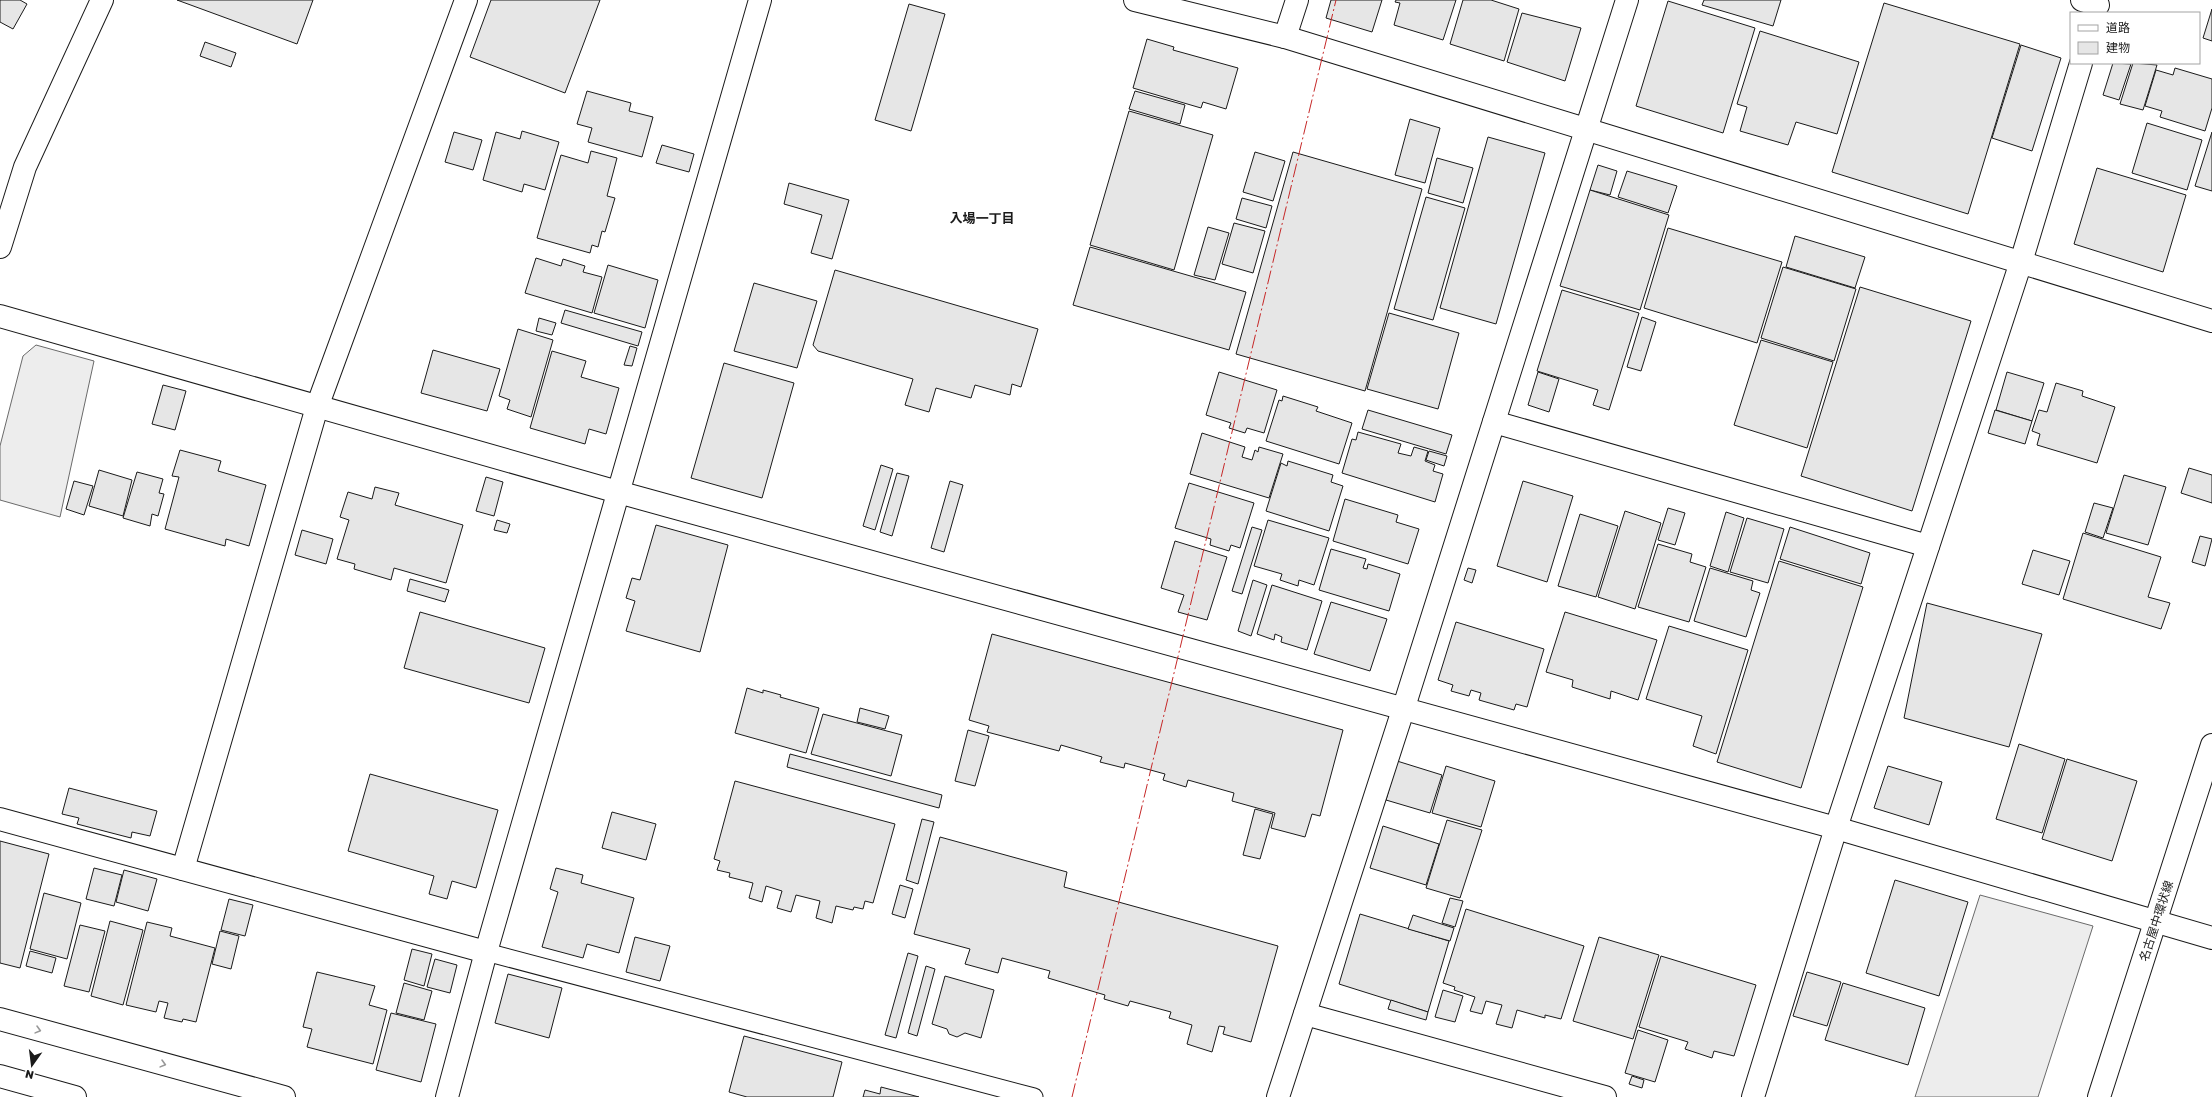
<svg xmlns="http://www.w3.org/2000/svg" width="2212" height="1097" viewBox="0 0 2212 1097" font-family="'Golos Text','Noto Sans JP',sans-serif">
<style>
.built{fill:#ededed;stroke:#6a6a6a}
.building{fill:#e6e6e6;stroke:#1a1a1a}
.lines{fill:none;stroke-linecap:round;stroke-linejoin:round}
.service-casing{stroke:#1a1a1a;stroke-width:19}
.minor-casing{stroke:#1a1a1a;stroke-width:24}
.tertiary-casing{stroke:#1a1a1a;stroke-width:24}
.primary-casing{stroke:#1a1a1a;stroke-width:24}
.service{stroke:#fff;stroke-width:17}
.minor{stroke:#fff;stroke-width:22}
.tertiary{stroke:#fff;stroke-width:22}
.primary{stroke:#fff;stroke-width:22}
.power{stroke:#c62828;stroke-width:1;stroke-dasharray:14 3 2 3;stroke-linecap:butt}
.oneway{stroke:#989898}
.labels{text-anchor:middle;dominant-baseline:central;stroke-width:3;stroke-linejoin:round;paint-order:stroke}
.street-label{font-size:12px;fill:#1a1a1a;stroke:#fff}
.neighbourhood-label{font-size:13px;font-weight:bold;fill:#1a1a1a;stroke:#fff}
</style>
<rect width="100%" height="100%" fill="#fff"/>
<g class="built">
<polygon points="36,345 94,361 60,517 0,500 0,446 23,356"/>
<polygon points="1980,895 2093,926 2038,1097 1915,1097"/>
</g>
<g class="building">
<polygon points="0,0 20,0 27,4 13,29 0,22"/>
<polygon points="177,0 313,0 297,44"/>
<polygon points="491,0 600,0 565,93 470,57"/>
<polygon points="1331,0 1382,0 1372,32 1326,18"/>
<polygon points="1396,0 1456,0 1443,40 1394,25 1400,3 1395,2"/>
<polygon points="1463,0 1491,0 1519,9 1504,61 1450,44"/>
<polygon points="1704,0 1781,0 1773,26 1702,5"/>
<polygon points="1668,1 1755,28 1723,133 1636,106"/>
<polygon points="1884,3 2020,44 1968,214 1832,172"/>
<polygon points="909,4 945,14 911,131 875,120"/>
<polygon points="2212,9 2212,41 2203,38"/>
<polygon points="1522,13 1581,28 1565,81 1507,62"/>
<polygon points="1760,31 1859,62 1837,134 1796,122 1788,145 1740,131 1747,107 1737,104"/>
<polygon points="1147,39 1174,47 1173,50 1238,68 1226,109 1203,102 1201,108 1133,88"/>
<polygon points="205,42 236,53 231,67 200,56"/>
<polygon points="2021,45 2061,58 2032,151 1992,138"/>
<polygon points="2113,63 2131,64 2119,100 2103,95"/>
<polygon points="2133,63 2157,65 2143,110 2120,104"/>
<polygon points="2175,68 2212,79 2212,108 2205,131 2160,117 2162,111 2145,106 2156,70 2173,75"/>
<polygon points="587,91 631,103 629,111 653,117 642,157 588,142 592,128 577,124"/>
<polygon points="1135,91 1185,105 1180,124 1129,109"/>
<polygon points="1129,111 1213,135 1174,270 1090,245"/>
<polygon points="1410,119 1440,128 1425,183 1395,175"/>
<polygon points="2147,123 2202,140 2187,190 2132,173"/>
<polygon points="522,131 559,142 545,190 524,184 522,192 483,180 496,132 520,139"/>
<polygon points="454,132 482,140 473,170 445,162"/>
<polygon points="2212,132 2212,191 2195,186"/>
<polygon points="1488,137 1545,153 1496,324 1440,308"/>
<polygon points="662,145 694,154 689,172 656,163"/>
<polygon points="591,151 617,158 607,196 615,198 605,232 602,231 598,247 592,245 590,253 537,238 561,155 588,163"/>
<polygon points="1255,152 1285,161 1273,201 1243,192"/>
<polygon points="1293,152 1422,189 1365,391 1236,354"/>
<polygon points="1437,158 1473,168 1463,203 1428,193"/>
<polygon points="1598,165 1617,171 1610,195 1590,190"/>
<polygon points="2097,168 2186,195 2163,272 2074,244"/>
<polygon points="1627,171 1677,186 1668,213 1618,197"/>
<polygon points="789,183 849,200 832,259 811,253 822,215 784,204"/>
<polygon points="1590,190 1669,215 1640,310 1560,286"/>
<polygon points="1426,197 1465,208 1433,320 1394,309"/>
<polygon points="1242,198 1272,206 1266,228 1236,219"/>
<polygon points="1234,223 1265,231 1253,273 1222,264"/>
<polygon points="1208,227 1229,233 1215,280 1194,275"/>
<polygon points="1668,228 1782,262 1757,343 1644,308"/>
<polygon points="1795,236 1865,257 1855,288 1786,267"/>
<polygon points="1090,247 1246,292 1229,350 1073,305"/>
<polygon points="536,258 561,266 563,259 585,266 583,272 602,277 592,313 525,293"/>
<polygon points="608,265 658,280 645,328 594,313"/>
<polygon points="1783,267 1856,289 1834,361 1761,338"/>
<polygon points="835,270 1038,329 1021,387 1012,384 1010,395 975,385 971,398 936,388 929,412 905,405 913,379 818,351 813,345"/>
<polygon points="754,283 817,301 797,368 734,351"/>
<polygon points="1860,287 1971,321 1912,511 1801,476"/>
<polygon points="1562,290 1639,313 1609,410 1593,405 1598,390 1537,371"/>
<polygon points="565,310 642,332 638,346 561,323"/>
<polygon points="1389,313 1459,333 1438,409 1367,389"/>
<polygon points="1642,317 1656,322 1641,371 1627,367"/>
<polygon points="539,318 556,323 552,335 536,331"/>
<polygon points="518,329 553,340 531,417 507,409 510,400 499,396"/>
<polygon points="1761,340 1833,362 1807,448 1734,425"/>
<polygon points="630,346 637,348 632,366 624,365"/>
<polygon points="433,350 500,369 487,411 421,393"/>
<polygon points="552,351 586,361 581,377 619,388 606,434 589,429 585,444 530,428"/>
<polygon points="724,363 794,383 762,498 691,478"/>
<polygon points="1219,372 1277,390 1264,433 1247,428 1245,433 1229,428 1231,423 1206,415"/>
<polygon points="1538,372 1559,379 1549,412 1528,405"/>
<polygon points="2007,372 2044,383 2032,421 1996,410"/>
<polygon points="2056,383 2083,391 2082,396 2115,407 2097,463 2037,445 2040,434 2032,431 2039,410 2047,412"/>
<polygon points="163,385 186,391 175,430 152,424"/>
<polygon points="1283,396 1318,407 1316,411 1352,423 1339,464 1266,441 1279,400 1282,401"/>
<polygon points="1368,410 1452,435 1446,454 1362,429"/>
<polygon points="1995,410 2032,421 2025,444 1988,433"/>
<polygon points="1358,432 1401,444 1398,453 1411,456 1414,447 1428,451 1425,461 1435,465 1433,471 1443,474 1435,502 1342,473 1352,439 1356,440"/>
<polygon points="1202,433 1245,447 1242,457 1252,460 1255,450 1258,452 1259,447 1283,454 1269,498 1190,474"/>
<polygon points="180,450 221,461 218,471 266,485 249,546 226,539 225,546 165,529 179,477 172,476"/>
<polygon points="1429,451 1447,456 1444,466 1426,460"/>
<polygon points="1288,461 1333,475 1331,482 1343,486 1329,531 1266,511 1281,463 1287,466"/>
<polygon points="881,465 893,469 875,530 863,526"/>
<polygon points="2189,468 2212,475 2212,503 2181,493"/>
<polygon points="99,470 132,480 123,516 89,506"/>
<polygon points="137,472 163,479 159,493 164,494 158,516 152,514 150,526 123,518"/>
<polygon points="897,473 909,476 892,536 880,532"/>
<polygon points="2124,475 2166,487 2148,545 2106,533"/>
<polygon points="486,477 503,482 494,516 476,511"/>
<polygon points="74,481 93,486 84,515 66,509"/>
<polygon points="950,481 963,485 944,552 931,548"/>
<polygon points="1523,481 1573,496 1547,582 1497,566"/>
<polygon points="1189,483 1254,503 1240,548 1231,545 1229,551 1210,545 1211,539 1175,528"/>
<polygon points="375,487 399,493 395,505 463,525 446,583 394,568 391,580 354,569 355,564 337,559 349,520 340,517 348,492 372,499"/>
<polygon points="1345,499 1398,515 1396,522 1419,529 1408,564 1333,541"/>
<polygon points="2094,503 2113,508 2103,538 2085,532"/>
<polygon points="1668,508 1685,513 1675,545 1658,540"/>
<polygon points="1625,511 1661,523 1635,609 1598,597"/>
<polygon points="1726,512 1744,518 1728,572 1710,566"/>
<polygon points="1580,514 1618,526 1596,597 1558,586"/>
<polygon points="1747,518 1784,529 1768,583 1730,572"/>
<polygon points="497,520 510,524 507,533 494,530"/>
<polygon points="1268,520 1329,538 1314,585 1299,580 1298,586 1280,580 1282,574 1254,566"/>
<polygon points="656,525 728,545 700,652 626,631 635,601 626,598 632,578 640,580"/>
<polygon points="1252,527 1262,530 1242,594 1232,591"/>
<polygon points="1790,527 1870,553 1861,584 1780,559"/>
<polygon points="302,530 333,539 326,564 295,555"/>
<polygon points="2083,533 2161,557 2148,597 2170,603 2161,629 2063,599"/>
<polygon points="2200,536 2212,539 2205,566 2192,562"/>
<polygon points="1175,541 1227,557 1207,620 1178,612 1184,595 1161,588"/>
<polygon points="1658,544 1692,554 1690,562 1706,567 1689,622 1638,607"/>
<polygon points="1331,549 1366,559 1363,568 1367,569 1368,564 1400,574 1389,611 1319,590"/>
<polygon points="2033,550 2070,561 2059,595 2022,584"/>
<polygon points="1779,561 1863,587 1801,788 1717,762"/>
<polygon points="1468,568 1476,570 1472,583 1464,580"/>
<polygon points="1710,568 1753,581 1751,590 1760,593 1746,637 1694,621"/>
<polygon points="410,579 449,590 445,602 407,591"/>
<polygon points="1253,580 1267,585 1251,636 1238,631"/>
<polygon points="1272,585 1322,601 1307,650 1281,642 1282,637 1275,634 1274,640 1257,634"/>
<polygon points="1331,602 1387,619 1370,671 1314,654"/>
<polygon points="1927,603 2042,634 2009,747 1904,718"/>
<polygon points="420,612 545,648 529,703 404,668"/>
<polygon points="1565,612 1657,640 1638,700 1611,691 1610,699 1572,687 1573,680 1546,672"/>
<polygon points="1456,622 1544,649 1527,707 1516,704 1514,710 1479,700 1481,693 1471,690 1469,696 1451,691 1453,685 1438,680"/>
<polygon points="1669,626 1748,650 1716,754 1693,746 1702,716 1646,699"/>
<polygon points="992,634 1343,730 1320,816 1312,814 1305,837 1271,828 1275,813 1232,801 1234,793 1188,780 1186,787 1163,780 1165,774 1125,763 1124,768 1100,762 1102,757 1061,745 1059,751 987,732 989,726 969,720"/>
<polygon points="747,688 763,693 763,690 781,695 780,697 819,708 806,753 735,733"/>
<polygon points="860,708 889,716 885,729 857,722"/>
<polygon points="823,714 902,735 891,776 811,754"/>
<polygon points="968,730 989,736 975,786 955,781"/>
<polygon points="2019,744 2065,759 2042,833 1996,819"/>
<polygon points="790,754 942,795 939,808 787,767"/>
<polygon points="2067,759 2137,781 2112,861 2042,839"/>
<polygon points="1397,761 1442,775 1430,813 1386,800"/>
<polygon points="1446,766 1495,781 1481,827 1432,813"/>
<polygon points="1888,766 1942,782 1929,825 1874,808"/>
<polygon points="370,774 498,810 476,888 452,881 447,899 429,894 434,876 348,851"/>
<polygon points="735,781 895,824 873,903 865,901 863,909 854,907 853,910 836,906 832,923 816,918 820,901 796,895 791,912 777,908 782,891 766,886 762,902 749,898 753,883 729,877 730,873 717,870 720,861 714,859"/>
<polygon points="69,788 157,811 150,836 132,832 131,838 77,824 79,818 62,814"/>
<polygon points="1255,809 1273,814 1260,859 1243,855"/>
<polygon points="612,812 656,824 646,860 602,848"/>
<polygon points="922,819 934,822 918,884 906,880"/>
<polygon points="1447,820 1482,830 1460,898 1426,888"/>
<polygon points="1383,826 1439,844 1426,885 1370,868"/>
<polygon points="940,837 1067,872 1064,887 1278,946 1251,1042 1223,1034 1225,1027 1219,1026 1212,1052 1187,1044 1192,1025 1169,1018 1171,1012 1130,1001 1128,1006 1104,999 1105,995 1048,978 1050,971 1002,958 998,973 965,964 970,949 914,934"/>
<polygon points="0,841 49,854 20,968 0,963"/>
<polygon points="94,868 122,875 114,906 86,899"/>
<polygon points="556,868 583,875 581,883 634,898 619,953 587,944 583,958 542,947 558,892 550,889"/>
<polygon points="124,870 157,879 148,911 116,902"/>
<polygon points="1895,880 1968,902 1939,996 1866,973"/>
<polygon points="900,885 913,889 905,918 892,914"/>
<polygon points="44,893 81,903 67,959 30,949"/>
<polygon points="1450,898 1463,901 1455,927 1442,923"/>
<polygon points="229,899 253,905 245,936 221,930"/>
<polygon points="1466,909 1584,946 1561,1019 1545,1015 1545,1018 1517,1010 1512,1028 1496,1024 1502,1005 1486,1001 1482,1014 1470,1011 1475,997 1454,990 1455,987 1443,983"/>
<polygon points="1360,914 1449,941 1428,1012 1339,984"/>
<polygon points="1413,915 1454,928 1450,941 1408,929"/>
<polygon points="110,921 143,930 123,1005 91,996"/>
<polygon points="147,922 172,928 170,936 215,948 196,1022 183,1019 182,1022 164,1018 168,1003 159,1001 156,1012 126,1005"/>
<polygon points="80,925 105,931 89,992 64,986"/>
<polygon points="220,931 239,936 231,969 212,964"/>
<polygon points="635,937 670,946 660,981 626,972"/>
<polygon points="1599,937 1659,955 1633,1039 1573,1021"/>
<polygon points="412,949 432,954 424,986 404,980"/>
<polygon points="30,951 56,958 52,973 26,966"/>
<polygon points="908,953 918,956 896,1038 885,1035"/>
<polygon points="1661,956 1756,985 1734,1056 1714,1051 1712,1058 1685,1049 1688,1042 1639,1027"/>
<polygon points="435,959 457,965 450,993 427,987"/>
<polygon points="926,966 935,969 917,1036 908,1033"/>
<polygon points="317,972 375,986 369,1005 387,1010 373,1064 307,1047 312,1029 303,1027"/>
<polygon points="1807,972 1841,982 1827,1026 1793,1016"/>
<polygon points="508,974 562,988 549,1038 495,1023"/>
<polygon points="945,976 994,990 981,1038 965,1033 957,1037 949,1034 947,1029 932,1024"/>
<polygon points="404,983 432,991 424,1020 396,1013"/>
<polygon points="1843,983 1925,1008 1908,1065 1825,1040"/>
<polygon points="1443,990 1463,996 1455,1022 1435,1017"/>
<polygon points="1391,1000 1428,1012 1426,1020 1388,1009"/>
<polygon points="391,1013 436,1024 421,1082 376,1070"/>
<polygon points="1638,1030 1668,1040 1655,1082 1625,1073"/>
<polygon points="744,1036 842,1062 833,1097 747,1097 729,1092"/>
<polygon points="1632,1076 1644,1080 1642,1088 1629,1084"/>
<polygon points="881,1087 919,1097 863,1097 865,1090 880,1094"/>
</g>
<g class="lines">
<g class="service-casing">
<polyline id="service" points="486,952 1034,1097"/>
</g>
<g class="minor-casing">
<g id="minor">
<polyline points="1135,0 1285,37 2212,321"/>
<polyline points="2082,0 2098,5"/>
<polyline points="1285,37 1297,0"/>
<polyline points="0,316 618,492 1836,828 2212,938"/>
<polyline points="1494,422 1928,546"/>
<polyline points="0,819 486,952"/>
<polyline points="183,869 317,407 466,0"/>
<polyline points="1305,1014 1605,1097"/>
<polyline points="447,1097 486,952 760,0"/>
<polyline points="1278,1097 1403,710 1627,0"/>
<polyline points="1753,1097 1836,828 2021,262 2081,63"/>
</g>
</g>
<g class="tertiary-casing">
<polyline id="tertiary" points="0,247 25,167 102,0"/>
</g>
<g class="primary-casing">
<g id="primary">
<polyline points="0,1019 284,1097"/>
<polyline points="0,1076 75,1097"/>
<polyline points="2099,1097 2212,745"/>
</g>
</g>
<use href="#service" class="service"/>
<use href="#minor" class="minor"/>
<use href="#tertiary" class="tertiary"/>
<use href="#primary" class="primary"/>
<polyline class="power" points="1072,1097 1336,0"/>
</g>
<defs><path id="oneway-chevron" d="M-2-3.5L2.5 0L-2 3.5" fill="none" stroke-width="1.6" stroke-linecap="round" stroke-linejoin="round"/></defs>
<g class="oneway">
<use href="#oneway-chevron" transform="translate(38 1030) rotate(15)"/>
<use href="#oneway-chevron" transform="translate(163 1064) rotate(15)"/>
</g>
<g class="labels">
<g class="street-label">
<text transform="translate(2156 921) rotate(-72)">名古屋中環状線</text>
</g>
<g class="neighbourhood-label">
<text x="982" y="218">入場一丁目</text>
</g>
</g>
<rect x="2070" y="12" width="130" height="52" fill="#ffffff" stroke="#a3a3a3"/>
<rect x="2078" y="25" width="20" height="6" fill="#ffffff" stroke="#a3a3a3"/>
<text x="2106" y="32" font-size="12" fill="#1a1a1a">道路</text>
<rect x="2078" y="42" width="20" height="12" fill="#e6e6e6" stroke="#a3a3a3"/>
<text x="2106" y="52" font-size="12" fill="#1a1a1a">建物</text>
<g transform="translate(32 1065) rotate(194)" stroke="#ffffff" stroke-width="3" paint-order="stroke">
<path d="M0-3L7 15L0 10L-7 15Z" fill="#1a1a1a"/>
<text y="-6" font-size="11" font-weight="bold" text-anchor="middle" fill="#1a1a1a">N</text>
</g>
</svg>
